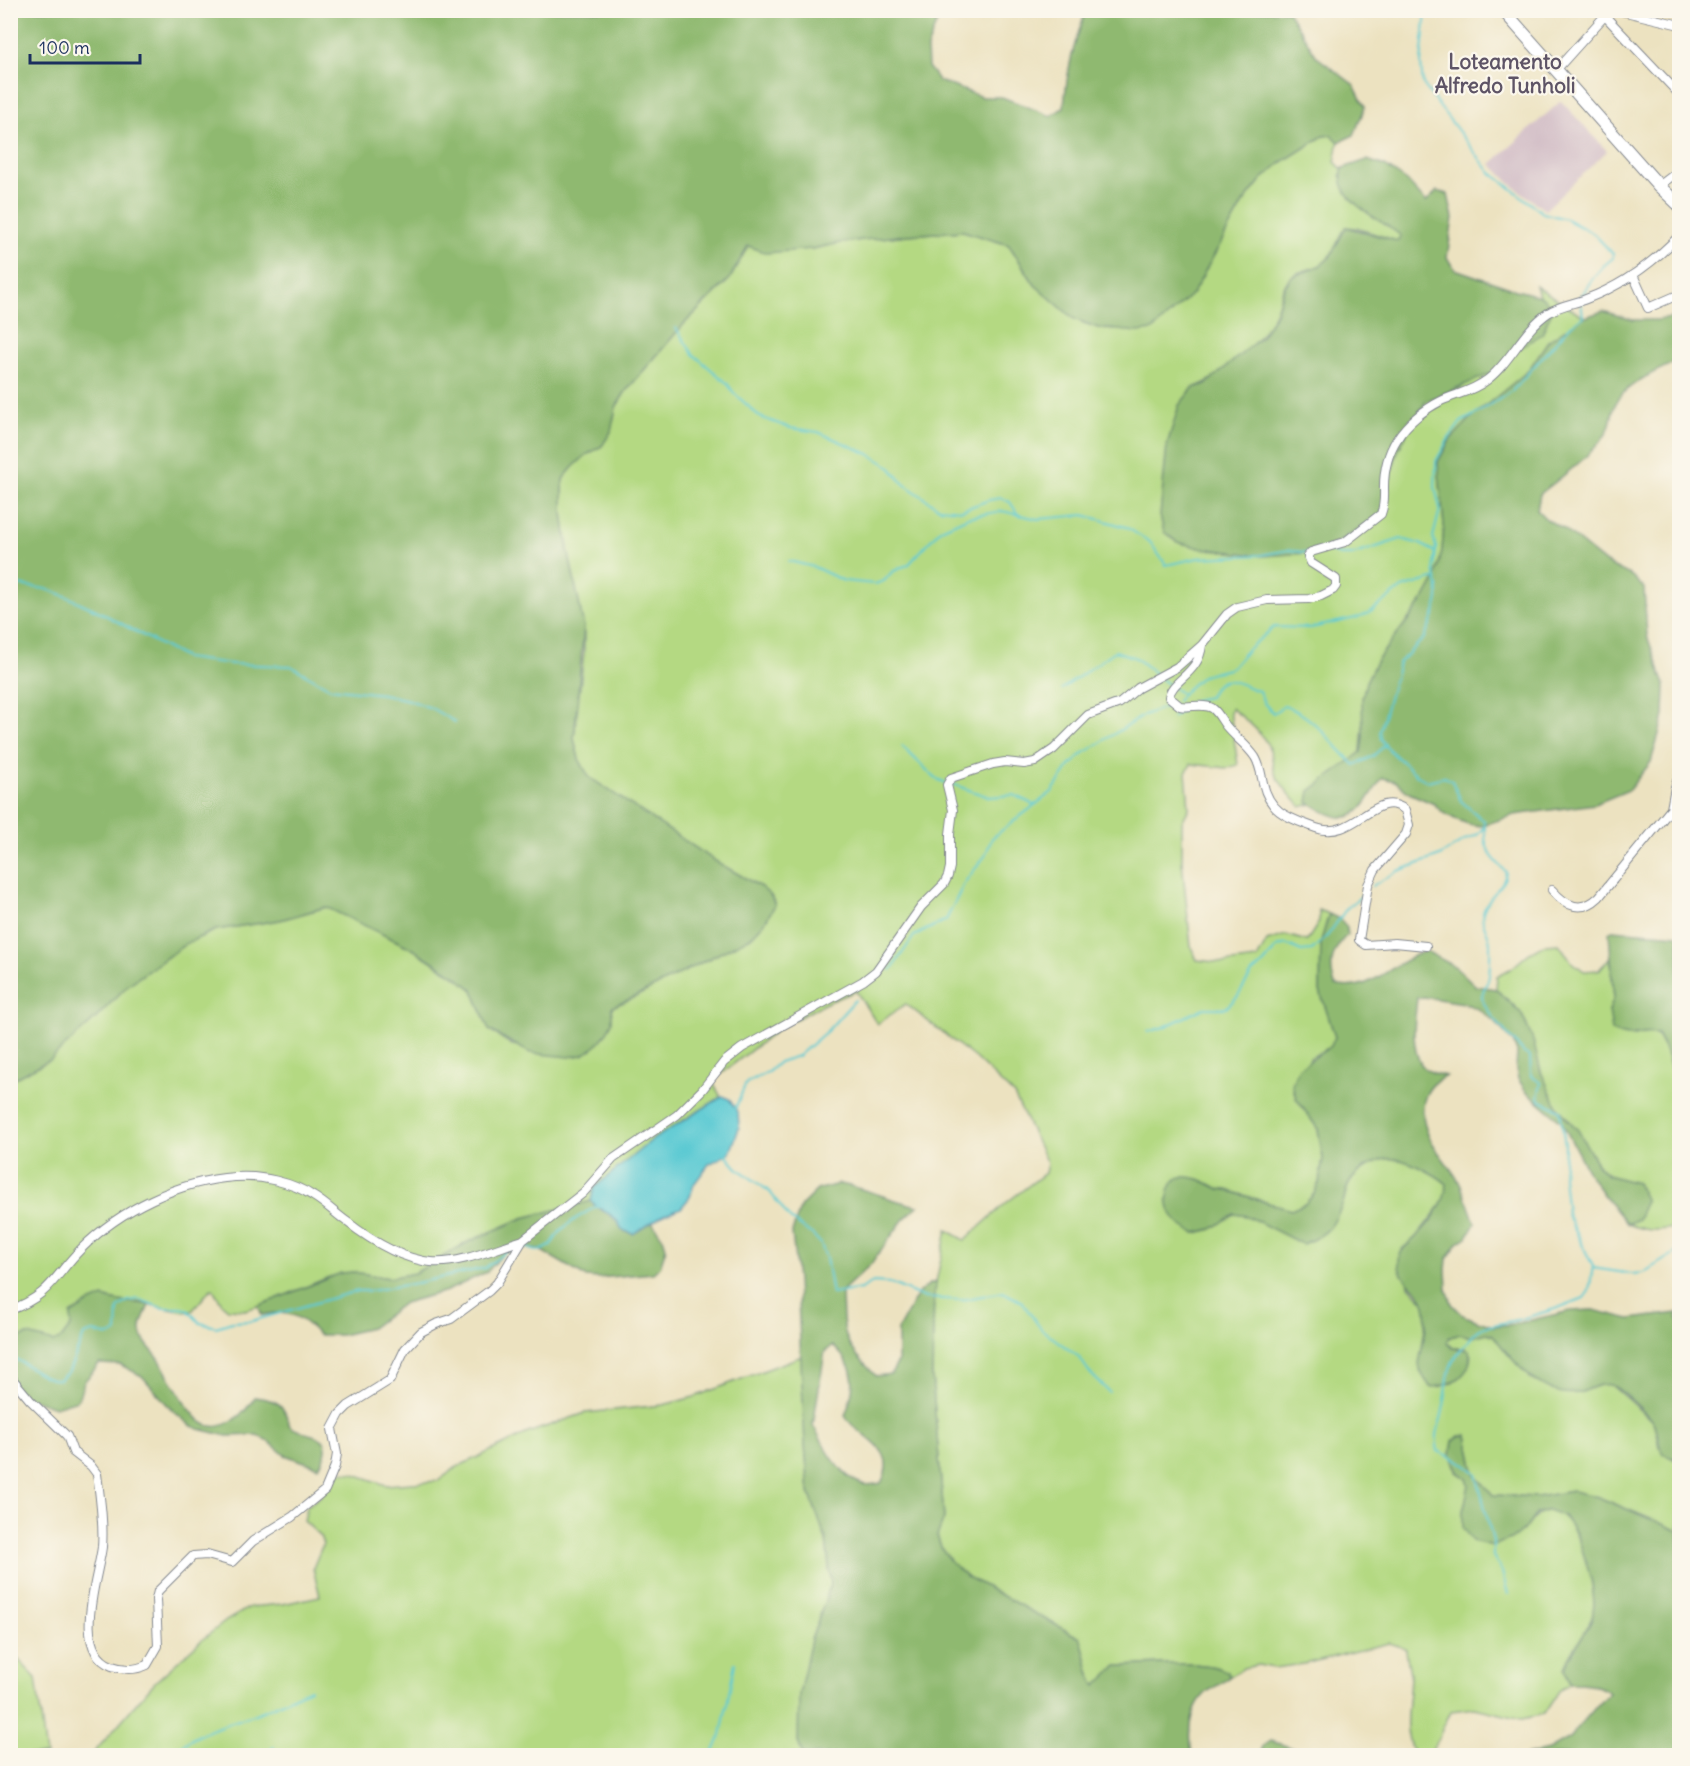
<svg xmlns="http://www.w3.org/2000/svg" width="1690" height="1766" viewBox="0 0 1690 1766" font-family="Delius,sans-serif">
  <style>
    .industrial { fill: #d2bdc6 }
    .green { fill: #b4d982; stroke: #688470; stroke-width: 1.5 }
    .forest { fill: #8fb970; stroke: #557467; stroke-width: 1.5; fill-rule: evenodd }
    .water { fill: #5dcad3; stroke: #3c7c98; stroke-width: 1.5 }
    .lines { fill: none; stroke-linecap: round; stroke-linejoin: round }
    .stream { stroke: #5dcad3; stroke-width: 2 }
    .minor-casing { stroke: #84888f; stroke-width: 10 }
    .primary-casing { stroke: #84888f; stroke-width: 14 }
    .minor { stroke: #fff; stroke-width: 8 }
    .primary { stroke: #fff; stroke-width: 12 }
    .labels { text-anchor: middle; stroke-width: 4.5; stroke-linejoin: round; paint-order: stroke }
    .district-label { font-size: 21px; font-weight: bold; fill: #5e5466; stroke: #fbf7ec }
  </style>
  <rect width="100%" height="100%" fill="#fbf7ec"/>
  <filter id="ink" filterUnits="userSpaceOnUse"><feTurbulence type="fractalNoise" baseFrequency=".0167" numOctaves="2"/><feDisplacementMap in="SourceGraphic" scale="12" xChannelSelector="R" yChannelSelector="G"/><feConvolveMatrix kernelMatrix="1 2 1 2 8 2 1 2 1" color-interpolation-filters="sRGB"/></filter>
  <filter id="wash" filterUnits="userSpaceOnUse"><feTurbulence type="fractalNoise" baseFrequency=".008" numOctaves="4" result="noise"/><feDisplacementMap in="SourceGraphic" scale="24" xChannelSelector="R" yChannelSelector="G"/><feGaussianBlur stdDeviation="1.35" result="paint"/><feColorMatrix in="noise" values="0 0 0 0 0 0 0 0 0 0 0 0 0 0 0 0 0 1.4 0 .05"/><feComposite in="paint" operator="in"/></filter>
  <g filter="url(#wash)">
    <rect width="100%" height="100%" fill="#ece2c0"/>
    <path class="industrial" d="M1561 101 1607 151 1545 210 1511 184 1491 164Z"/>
    <path class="green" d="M1332 135 1339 140 1335 162 1343 170 1340 176 1388 225 1401 235 1397 241 1357 228 1346 227C1339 238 1332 258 1321 265 1312 270 1299 270 1291 277 1280 287 1281 303 1274 315 1260 342 1222 378 1193 388L1171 538 1200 548 1263 556 1388 485 1397 453 1413 421 1426 401 1461 388 1547 302 1539 295 1536 286 1585 317 1548 341 1528 371 1472 417 1450 440 1438 462 1444 525 1442 551 1435 580 1425 598 1377 660 1366 682 1361 752 1308 802 1312 804 1301 807C1291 796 1281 786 1275 773 1272 766 1273 757 1270 750 1263 732 1245 719 1231 708L1230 712 1238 765 1227 768 1191 764 1186 773 1189 808 1182 822V862L1191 947 1197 960 1224 963 1257 959 1267 941 1286 935 1307 941 1319 922V910L1329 914 1321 941 1320 991 1335 1037 1331 1046 1310 1058 1296 1098 1318 1129 1323 1158 1319 1183 1314 1194 1305 1204 1291 1210 1224 1189 1221 1190 1198 1179 1195 1233 1212 1229 1234 1214 1247 1215 1302 1244C1329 1235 1334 1225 1344 1199 1345 1194 1347 1187 1350 1182 1357 1171 1375 1160 1388 1158 1404 1157 1436 1174 1447 1184L1445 1200 1416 1237 1402 1249 1409 1286 1425 1303 1427 1314 1421 1354 1438 1387C1457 1384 1467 1374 1471 1355L1465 1348H1452L1447 1343 1448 1338 1460 1334 1472 1337 1487 1333 1493 1335 1531 1379 1552 1390 1567 1393H1578L1603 1384 1611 1385 1651 1420 1656 1428 1660 1447 1673 1459 1679 1460V1531L1598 1497 1573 1491 1537 1497 1493 1495 1474 1473 1467 1435 1453 1441 1451 1456 1457 1472 1467 1479 1470 1485 1463 1511 1527 1527C1566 1471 1594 1574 1594 1603 1595 1634 1554 1657 1570 1683L1559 1691 1544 1714 1522 1719 1475 1708 1451 1711 1430 1755H1415C1400 1731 1410 1702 1410 1674 1409 1667 1407 1658 1406 1650L1399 1646 1389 1643 1304 1664 1274 1668 1258 1665 1244 1668 1229 1677 1228 1672C1206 1658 1145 1666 1117 1666L1096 1687C1086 1672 1087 1653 1080 1638L966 1576 950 1561 941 1547 937 1536 944 1518 932 1376 934 1292 947 1230 965 1240 1006 1203 1045 1173 1047 1163 1014 1095 975 1058 906 1004 877 1024 856 991 824 1004 781 1027 712 1081 721 1097 652 1140 594 1188 591 1201 523 1218 468 1242 415 1273 389 1278 353 1272 329 1277 265 1304 245 1310 228 1309 222 1304 213 1289 210 1290 192 1311 184 1312 137 1302 71 1326 62 1338 53 1342 28 1335 11 1340V1080L50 1060 96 1018 128 985 187 943 216 930 280 920 327 907 413 949 456 977 473 990 489 1030 512 1045 583 1055C600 1043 614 1030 612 1007L635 997 751 937 765 922 775 904 771 896 761 887 717 862 589 777 579 759 574 739 584 652V627L568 550 563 513V479L573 467 586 455 602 446 614 419 616 407 626 391 683 325 730 279 748 246 812 249 845 242 907 235 963 231 1009 245 1035 285 1081 322 1098 328 1113 330 1193 293 1243 203 1261 180 1282 162 1323 136Z
      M1559 944 1571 961 1584 971 1599 970 1610 957 1614 998 1609 1011 1632 1037 1647 1033 1656 1034 1664 1047 1679 1091V1227C1658 1231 1648 1232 1628 1224L1638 1219 1629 1181C1599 1178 1593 1156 1579 1133 1570 1119 1558 1110 1549 1093 1537 1068 1536 1040 1522 1015 1517 1006 1504 997 1496 990L1497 976 1512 968 1528 954 1544 945Z
      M802 1356 805 1445 809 1492 826 1539 831 1585 811 1640 798 1742 803 1755 91 1756 154 1683 204 1638 226 1621 250 1607 283 1604 320 1596 313 1568 323 1544 320 1536 304 1521 307 1506 321 1496 340 1472 352 1473 386 1485 438 1481 457 1467 528 1433 585 1413 663 1405 694 1397Z
      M10 1651 36 1678 46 1755H11Z"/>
    <path class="forest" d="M11 10 946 11 938 19 927 48 928 67 939 81 982 97H1002L1051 116 1064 107C1067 70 1073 46 1086 11H1288L1317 57 1354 85 1365 107 1354 135 1339 142 1332 135 1323 136 1282 162 1261 180 1243 203 1193 293 1153 330 1138 332 1098 328 1074 319 1035 285 1009 245 963 231 907 235 845 242 812 249 767 253 748 246 730 278 683 325 626 391 616 407 611 432 602 446 586 455 573 467 563 479V513L568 550 584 627 574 739 579 759 589 777 717 862 761 887 771 896 775 905 765 922 751 937 635 997 612 1007V1022L606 1034 596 1046 583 1055 569 1057 530 1053 489 1030 473 990 456 976 413 949 326 907 280 920 216 930 187 943 128 985 96 1018 50 1060 11 1080Z
      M1367 160 1385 166 1407 181 1426 202 1437 191 1448 194 1453 218 1447 258 1455 269 1516 290 1540 296 1547 302 1551 313 1542 334 1514 351 1497 371 1426 401 1413 421 1397 453 1388 485 1385 513 1322 552 1263 556 1200 548 1177 542 1164 532 1160 516 1167 445 1179 405 1193 388 1206 384 1261 337 1276 313 1284 288 1291 277 1321 265 1330 257 1346 227 1397 241 1401 236C1382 219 1332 201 1343 168Z
      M1603 311 1633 320H1657L1679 317V360C1660 370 1636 379 1620 396 1611 406 1613 423 1606 434 1589 458 1562 476 1540 494L1537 510 1546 519 1564 529 1606 563 1632 576 1644 588 1647 636 1665 685 1664 716 1651 762 1629 790 1595 804 1514 815 1481 826 1468 824 1455 819 1442 812 1434 804 1409 793 1395 781 1383 778C1377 784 1374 791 1369 798 1351 828 1332 818 1308 802L1310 791 1361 752 1363 737 1362 698 1366 682 1377 660 1425 598 1435 580 1442 551 1444 525 1438 462 1450 440 1472 417 1528 371 1548 341 1582 318Z
      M1329 914 1340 919 1347 927V935C1332 950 1328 965 1335 985 1370 995 1395 960 1426 951L1456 967 1476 986 1496 989 1521 1013 1533 1040 1541 1072 1559 1110 1578 1130 1597 1164 1607 1175 1637 1183 1646 1201 1638 1219 1628 1224 1604 1196 1589 1174 1561 1121 1526 1091 1518 1079 1516 1069 1517 1052 1513 1042 1494 1021 1478 1009 1464 1003 1424 997 1417 998C1415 1019 1410 1045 1421 1064 1426 1072 1437 1074 1446 1076 1417 1089 1419 1118 1432 1143 1441 1158 1454 1170 1461 1186 1466 1199 1471 1209 1475 1224L1467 1237 1458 1243 1447 1259 1446 1270 1447 1289 1452 1304 1463 1315 1478 1321 1493 1326 1515 1324 1570 1311 1593 1310 1630 1319 1679 1313 1677 1318 1680 1320 1679 1460 1664 1455C1659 1446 1660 1437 1656 1428 1652 1417 1623 1392 1613 1386 1603 1381 1591 1389 1582 1392 1545 1402 1512 1361 1493 1335L1487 1333 1472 1337 1460 1334 1448 1338 1447 1343 1452 1348 1469 1350C1475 1375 1450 1387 1430 1387L1421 1373 1419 1365C1421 1346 1430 1324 1425 1305 1420 1286 1396 1282 1399 1259 1400 1249 1408 1245 1415 1238 1430 1223 1445 1205 1447 1184 1436 1174 1403 1157 1388 1159 1375 1160 1357 1171 1350 1182 1347 1187 1345 1194 1344 1200 1334 1225 1329 1235 1302 1244L1247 1216 1234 1214 1212 1229 1195 1233C1175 1226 1161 1207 1171 1186 1173 1181 1176 1178 1181 1177 1195 1175 1209 1184 1221 1190L1223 1189 1291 1210 1305 1204 1314 1194 1319 1183 1323 1158 1318 1129 1296 1098 1292 1084 1299 1068 1331 1046 1335 1037 1320 991 1321 941Z
      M1612 930 1679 935V1091L1664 1047 1657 1034C1637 1031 1634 1042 1612 1031L1609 1011 1614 998 1609 933Z
      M838 1184C865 1187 890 1201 918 1206L903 1220 871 1264 842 1291C843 1338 843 1342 876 1376L891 1374 898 1362V1330L919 1292 930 1284 936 1282 934 1292 932 1376 944 1518 937 1536 941 1547 950 1561 966 1576 1080 1638C1087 1653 1086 1673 1096 1686L1117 1666C1144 1666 1206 1658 1228 1672L1229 1677C1222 1684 1213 1687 1206 1693 1189 1709 1189 1735 1192 1755H803L798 1742 799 1694 811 1640 831 1584 826 1539 809 1492 805 1445 797 1280 792 1232 801 1206 817 1190ZM833 1346C858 1369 856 1386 845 1416 858 1439 901 1446 881 1483 875 1484 867 1486 862 1484 839 1477 824 1445 813 1425L825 1351Z
      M591 1201C602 1215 613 1209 623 1231L633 1234 652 1222 663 1238 666 1248 660 1267 653 1273 598 1278 586 1277 540 1250 528 1248 504 1253 487 1272 447 1291 404 1303 371 1328 341 1335H319C301 1316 289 1309 262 1315L258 1306 341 1273 353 1272 389 1278 415 1273 468 1242 523 1218Z
      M103 1297C119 1303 132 1301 149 1305 146 1314 140 1321 141 1331 142 1343 155 1352 161 1362 167 1375 175 1386 182 1398 195 1418 208 1437 233 1420 243 1414 249 1407 255 1397 281 1401 282 1403 290 1426 307 1439 341 1430 319 1467L285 1455 268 1441 257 1435 227 1436 199 1429 190 1425 171 1409 142 1376 121 1365 99 1364 84 1382 78 1400 55 1407 23 1396 11 1383 10 1340 28 1335 54 1342 62 1338 71 1326V1314L87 1304Z
      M1467 1435 1474 1473 1493 1495 1537 1497 1573 1491 1598 1497 1679 1531V1755H1526L1548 1750 1569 1738 1608 1693C1598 1683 1584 1683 1570 1683L1565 1669 1568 1660 1592 1620 1594 1603 1592 1583 1582 1549 1576 1533 1564 1516 1548 1510 1536 1514 1527 1527 1515 1537 1493 1546 1472 1541 1463 1528V1511L1469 1485 1467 1479 1458 1472 1451 1455 1453 1441 1459 1436Z
      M1270 1741 1300 1750 1311 1755H1260L1263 1746Z"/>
    <path class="water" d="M723 1096 729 1099 738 1112 739 1128 730 1153 709 1164 694 1184 690 1197 681 1208 665 1214 633 1234 622 1230C613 1209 602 1215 591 1201L594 1188 652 1140Z"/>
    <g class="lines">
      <path class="stream" d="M1426 10 1421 63 1422 76 1423 84 1439 106 1490 172 1543 213 1566 219 1594 234 1613 254V258C1599 268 1589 282 1581 297
        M676 328 693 354 727 383 734 393 760 417 790 428 818 432 869 454 889 466 904 484 939 508 962 510 989 500 1001 498 1010 502 1019 516
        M1328 551 1341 555H1352L1401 539 1420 544 1436 552
        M789 561 814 567 844 581 875 584 884 581 892 572 909 564 941 529 968 517 1002 511 1038 519 1084 515 1126 527 1150 542 1166 565 1198 558 1261 555 1289 550 1307 553
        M10 584 46 589 63 595 96 610 185 658 232 664 291 666 330 688 383 694 409 700 431 708 455 722
        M1160 678 1182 694
        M1062 689 1115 651 1136 658 1156 674
        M1177 701 1183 693 1202 676 1232 668 1247 650 1274 627 1311 628 1360 617 1369 613 1402 588 1436 578
        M1189 703 1194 700 1209 697C1221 668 1238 685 1259 691L1264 703 1273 713 1284 706C1315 715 1332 745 1355 765L1373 756 1385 745
        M1173 717 1183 709
        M902 746 935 778 946 783
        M952 784 989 797 1014 795 1034 805
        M1372 886 1398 871 1440 856 1465 840 1477 835 1485 826
        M891 970 914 936 946 920 965 882 985 856 992 838 1052 792 1069 767 1084 753 1144 715 1173 704
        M1148 1032 1164 1027 1204 1008H1226L1238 996 1252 973 1264 963 1277 947 1286 944 1301 951 1312 950 1328 935 1347 908 1364 894
        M735 1109 746 1083 768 1072 779 1062 798 1056 828 1030 855 1000
        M724 1153 737 1168 770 1192 790 1219 813 1235 821 1244 826 1258 832 1294 861 1289 873 1282 890 1283 925 1298 961 1300 1003 1292 1022 1302 1041 1329 1079 1357 1090 1373 1109 1392
        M523 1246C530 1249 535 1252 542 1250 551 1248 554 1240 559 1233 568 1222 582 1215 595 1207H599
        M1593 1268 1632 1274 1643 1273 1680 1250
        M10 1357C27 1362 44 1382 60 1379L69 1371 84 1335 93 1332 110 1336 117 1332 118 1308 128 1301 138 1299 162 1308H180L187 1309 200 1323 216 1327 232 1322 252 1321 357 1291H370L417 1283 485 1268 511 1248
        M1508 1594 1502 1572 1493 1556V1541L1476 1473 1460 1461 1438 1451C1434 1434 1440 1426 1443 1410 1451 1375 1442 1368 1470 1339 1475 1333 1477 1330 1484 1327L1521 1319 1558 1308 1584 1298 1589 1291 1593 1266 1567 1214 1563 1177 1565 1146 1560 1110 1539 1100 1538 1097 1541 1083 1531 1076 1530 1057 1524 1053C1515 1042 1483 1010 1482 997 1482 991 1486 986 1488 980 1491 969 1490 954 1490 943 1489 931 1480 924 1483 912 1487 896 1505 887 1506 872 1496 861 1486 853 1485 837 1485 831 1485 827 1484 821L1461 801 1452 781 1444 777 1427 781 1418 776 1387 748 1381 739 1380 731 1399 663 1424 638 1435 613 1438 598V586L1434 571 1436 547 1433 537 1440 509 1435 487 1436 461 1449 438 1461 422 1476 414 1512 391 1571 325 1583 317 1581 302
        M170 1756C195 1730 231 1724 263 1711 279 1704 294 1696 310 1689
        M261 1756 274 1747
        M712 1756 721 1735 735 1663"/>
    </g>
  </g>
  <g filter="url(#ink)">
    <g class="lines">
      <g class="minor-casing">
        <path id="minor" d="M1617 10 1680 25
          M1604 15 1680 95
          M1557 69 1610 10
          M1659 186 1680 170
          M1633 275 1648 308 1680 294
          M1202 645C1199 674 1171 680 1169 697L1180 706C1190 708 1203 703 1212 708 1218 712 1222 721 1226 726 1235 737 1247 745 1255 757 1260 765 1261 774 1263 783 1270 814 1290 818 1316 828 1354 842 1376 787 1405 810L1409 825 1406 834 1375 870 1368 885 1359 940 1366 945 1395 943 1426 946
          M1552 890C1566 906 1581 914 1599 897L1671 809 1675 787 1680 773
          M10 1310C51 1295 54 1276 81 1249 121 1209 179 1181 235 1177 260 1175 292 1182 313 1196 325 1203 335 1213 346 1221 369 1239 401 1259 431 1262 459 1265 496 1248 523 1240
          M10 1376 30 1400 67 1436 73 1452 91 1466 97 1474C100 1497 104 1524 102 1547 98 1579 71 1650 112 1666 123 1670 136 1670 147 1665L158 1646 156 1599 158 1591 193 1556 207 1555 232 1562 253 1541 292 1517 325 1490 335 1466 337 1454 332 1429 340 1414 348 1406 390 1380 405 1349 421 1332 436 1324 451 1319 489 1291 497 1283 523 1240 583 1193 613 1159 677 1115 702 1090 724 1062 742 1048 863 981 876 971 921 907 944 884 948 876 950 867V834L953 810 947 785 951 778 993 764 1005 762 1024 764 1035 762 1054 749 1088 715 1120 703 1138 688 1177 667 1202 645 1227 614 1237 607 1267 600 1309 599 1321 596 1333 590 1336 586V579L1311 563 1308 556 1311 552 1345 542 1381 514C1385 504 1384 497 1384 487 1384 471 1388 453 1397 439 1407 423 1425 409 1441 401 1456 394 1473 391 1487 380 1510 363 1523 330 1548 313 1560 305 1573 304 1586 299 1621 286 1654 262 1680 235"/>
      </g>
      <g class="primary-casing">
        <path id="primary" d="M1503 10 1659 186 1680 206"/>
      </g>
      <use href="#minor" class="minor"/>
      <use href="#primary" class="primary"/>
    </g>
  </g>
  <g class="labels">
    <g class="district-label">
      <text x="1505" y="69">Loteamento<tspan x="1505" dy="24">Alfredo Tunholi</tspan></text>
    </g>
  </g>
  <rect width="1690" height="1766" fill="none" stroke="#fbf7ec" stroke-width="36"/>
  <path d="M30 54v9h110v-9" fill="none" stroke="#1b2f5e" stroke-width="3"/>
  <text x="39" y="54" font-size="18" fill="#1b2f5e" stroke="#fbf7ec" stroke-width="4.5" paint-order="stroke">100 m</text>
</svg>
